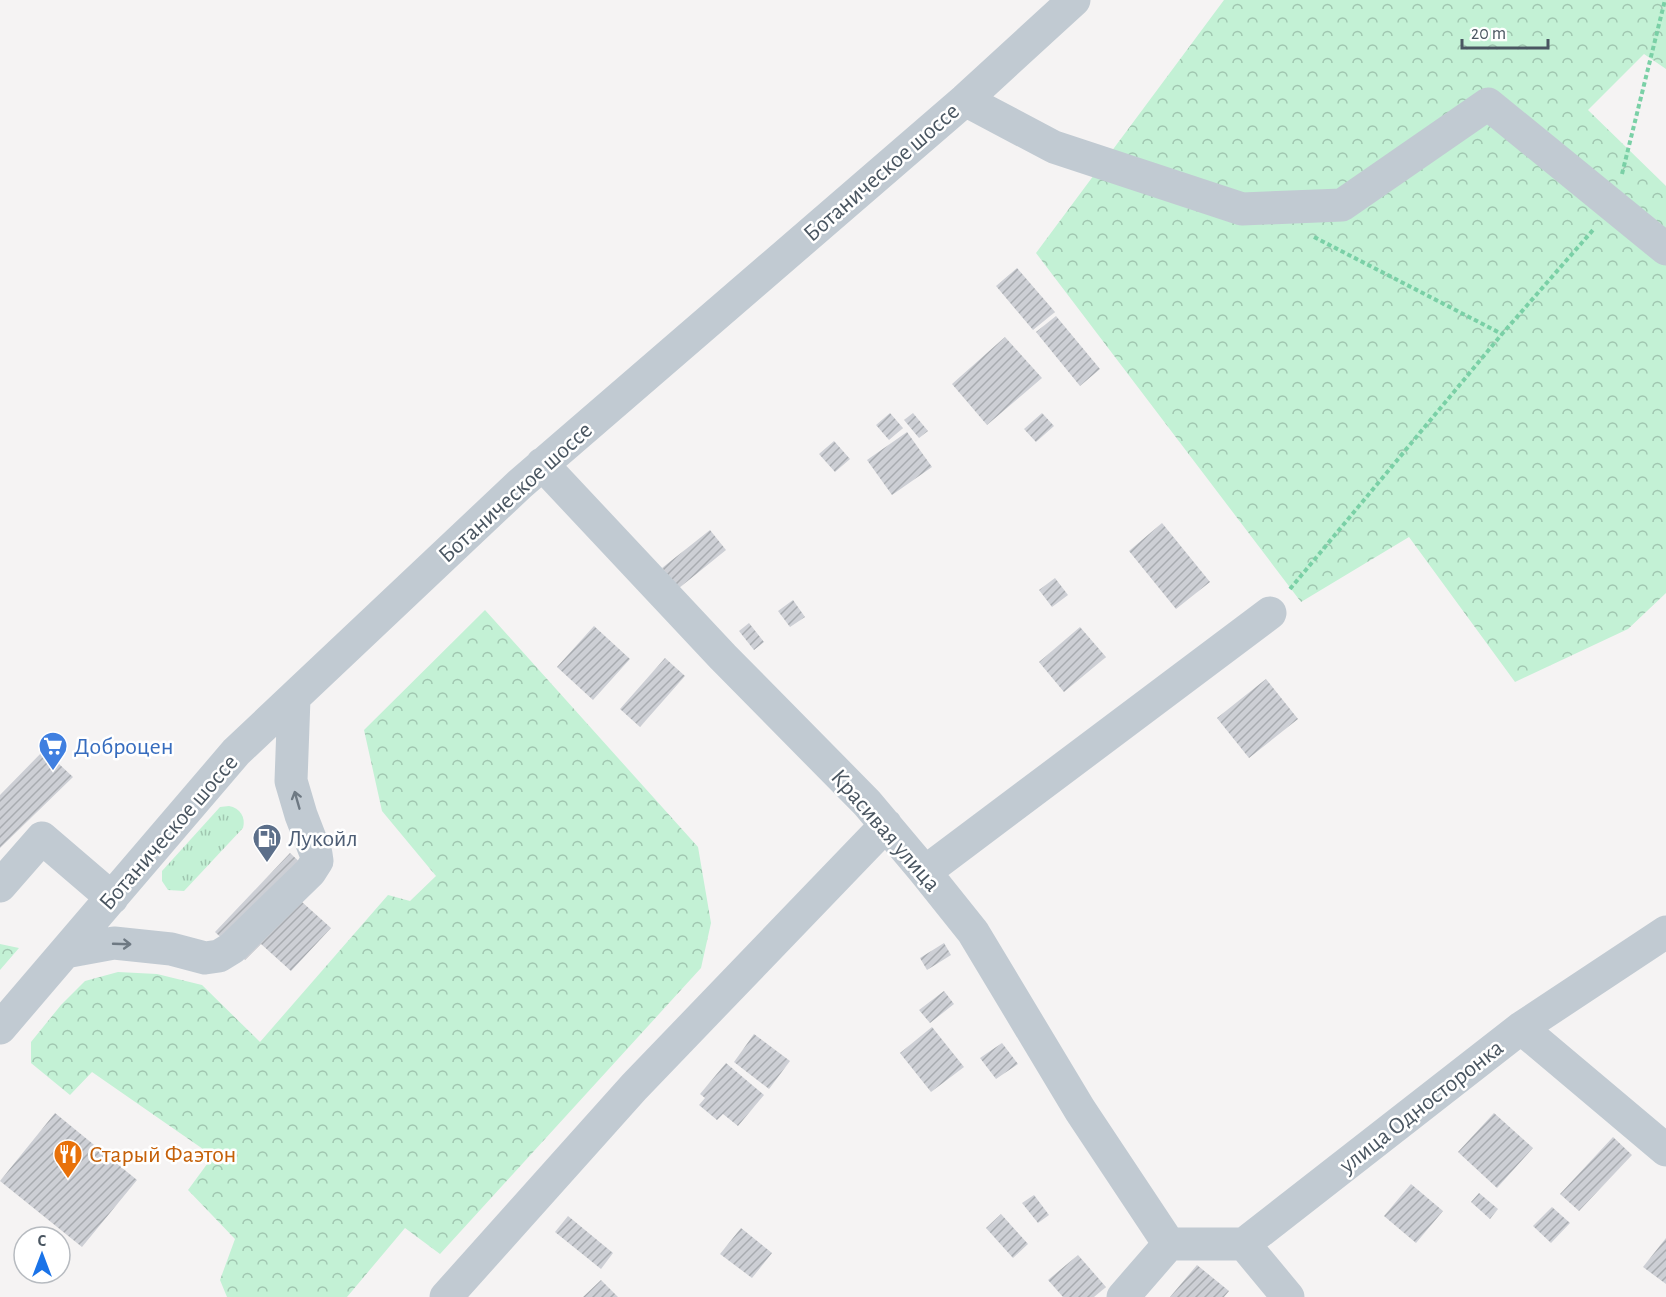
<svg xmlns="http://www.w3.org/2000/svg" width="1666" height="1297" viewBox="0 0 1666 1297" font-family="'Alegreya Sans',sans-serif">
  <style>
    .grass { fill: url(#grass-tufts) }
    .forest { fill: url(#forest-crowns) }
    .building { fill: url(#building-hatch) }
    .lines { fill: none; stroke-linecap: round; stroke-linejoin: round }
    .path { stroke: #7ad0a6; stroke-width: 4; stroke-dasharray: 4.5 3; stroke-linecap: butt }
    .minor { stroke: #c1cad2; stroke-width: 33 }
    .oneway { stroke: #6e7983 }
    .labels { text-anchor: middle; stroke-width: 5; stroke-linejoin: round; paint-order: stroke }
    .street-label { font-size: 24px; fill: #4a5661; stroke: #fff }
    .shop-label { font-size: 24px; fill: #366cbe; stroke: #fff; text-anchor: start }
    .service-label { font-size: 24px; fill: #4e5e75; stroke: #fff; text-anchor: start }
    .food-label { font-size: 24px; fill: #c56008; stroke: #fff; text-anchor: start }
  </style>
  <defs>
    <pattern id="grass-tufts" width="24" height="20" patternUnits="userSpaceOnUse" patternTransform="scale(1.5)"><rect width="24" height="20" fill="#c3f1d5"/><path d="M3 7l-1-3M5 7V3M7 7l1-3M15 17l-1-3M17 17v-4M19 17l1-3" fill="none" stroke="#a0c6b0"/></pattern>
    <pattern id="forest-crowns" width="20" height="18" patternUnits="userSpaceOnUse" patternTransform="scale(1.5)"><rect width="20" height="18" fill="#c3f1d5"/><path d="M2 6a3 3 0 1 1 6 0M12 15a3 3 0 1 1 6 0" fill="none" stroke="#a0c6b0"/></pattern>
    <pattern id="building-hatch" width="6" height="6" patternUnits="userSpaceOnUse" patternTransform="scale(1.5)"><rect width="6" height="6" fill="#cdcfd5"/><path d="M-1 1l2-2M0 6l6-6M5 7l2-2" fill="none" stroke="#a8abb0"/></pattern>
  </defs>
  <rect width="100%" height="100%" fill="#f5f3f3"/>
  <path class="grass" d="M229 806C240 808 246 817 243 828L184 891 168 890 162 881V871L220 807Z"/>
  <path class="forest" d="M1224 0H1666V69L1644 54 1588 110 1666 186V593L1628 629 1515 682 1409 537 1301 602 1036 253Z
    M485 610 698 847 711 923 701 968 440 1254 405 1228 347 1297H227L220 1280 235 1239 188 1190 213 1156 92 1072 70 1095 31 1063V1042L61 1005 85 981 118 972 157 974 202 985 260 1042 388 895 410 901 436 876 382 811 364 730Z
    M0 944 19 948 0 970Z"/>
  <path class="building" d="M1017 268 1055 312 1033 330 996 286Z
    M1056 316 1100 369 1080 386 1036 332Z
    M1005 337 1042 378 987 425 952 384Z
    M890 413 903 428 889 440 876 425Z
    M913 413 928 431 919 438 904 420Z
    M1042 413 1054 426 1036 442 1024 429Z
    M907 432 932 467 892 495 867 460Z
    M834 441 850 459 835 472 819 454Z
    M1162 523 1210 582 1176 609 1129 551Z
    M710 530 726 550 679 588 662 568Z
    M1055 578 1068 595 1052 607 1039 590Z
    M793 600 805 617 790 627 778 611Z
    M749 623 764 642 754 650 739 631Z
    M594 626 630 659 593 700 557 667Z
    M1080 627 1106 657 1064 692 1039 662Z
    M665 658 685 676 640 727 620 709Z
    M1266 679 1298 719 1249 758 1217 718Z
    M44 750 73 777 0 848V795Z
    M290 853 321 882 302 902 331 928 291 971 261 944 245 960 215 932Z
    M944 943 951 955 927 970 920 958Z
    M944 991 954 1004 930 1023 919 1010Z
    M932 1027 964 1067 931 1092 900 1053Z
    M754 1034 790 1061 769 1089 734 1062Z
    M1002 1043 1018 1064 996 1079 980 1058Z
    M726 1063 764 1095 738 1126 723 1114 717 1120 699 1105 705 1098 700 1094Z
    M55 1113 137 1180 82 1247 0 1181Z
    M1494 1113 1533 1148 1497 1188 1458 1152Z
    M1613 1137 1632 1155 1579 1211 1560 1194Z
    M1411 1184 1443 1211 1416 1243 1384 1216Z
    M1479 1193 1498 1209 1490 1219 1471 1202Z
    M1034 1195 1049 1215 1038 1223 1022 1203Z
    M1552 1207 1570 1223 1551 1243 1533 1226Z
    M1001 1214 1028 1244 1013 1258 986 1228Z
    M568 1216 613 1253 601 1269 555 1232Z
    M741 1228 772 1253 752 1278 720 1254Z
    M1666 1238V1284L1643 1267Z
    M1078 1255 1106 1287 1094 1297H1063L1048 1280Z
    M1197 1265 1229 1291 1224 1297H1170Z
    M601 1280 618 1297H583Z"/>
  <g class="lines">
    <path class="path" d="M1622 174 1665 0
      M1314 237 1502 334 1593 230
      M1290 589 1502 334"/>
    <path class="minor" d="M965 100 1054 147 1242 209 1342 205 1488 104 1666 249
      M542 464 723 657 867 803 925 872 973 932 1080 1110 1169 1244
      M925 872 1270 613
      M0 886 42 838 112 898
      M65 952 114 943 171 949 205 958 219 956 232 948 310 872 317 861 316 854 301 815 291 781 294 698
      M0 1028 236 752 520 484 965 100 1074 0
      M1521 1028 1666 1150
      M1169 1244H1244L1521 1028 1666 932
      M1244 1244 1288 1297
      M446 1297 634 1087 886 825
      M1123 1297 1169 1244"/>
  </g>
  <defs><path id="oneway-shaft" d="M-6 0H5M1.5-3L5.5 0L1.5 3" fill="none" stroke-width="1.6" stroke-linecap="round" stroke-linejoin="round" transform="scale(1.5)"/></defs>
  <g class="oneway">
    <use href="#oneway-shaft" transform="translate(297 800) rotate(-106)"/>
    <use href="#oneway-shaft" transform="translate(122 944) rotate(2)"/>
  </g>
  <defs>
    <g id="supermarket-pin" transform="scale(1.5)"><path d="M0 17L-7.5 6A9.5 9.5 0 1 1 7.5 6Z" fill="#3f7fe0" stroke="#fff"/><path d="M-6-5.5h2.5l.6 2H6L4.5 2H-2.5L-4.4-4H-6ZM-1.5 3.2a1.3 1.3 0 1 0 .1 0ZM3 3.2a1.3 1.3 0 1 0 .1 0Z" fill="#fff"/></g>
    <g id="fuel-pin" transform="scale(1.5)"><path d="M0 17L-7.5 6A9.5 9.5 0 1 1 7.5 6Z" fill="#5c6f8a" stroke="#fff"/><path d="M-5.5-6h7V0h2V4h1.3V-2.5L3-4.5l.8-.8L6-3V5H2.5V1h-1V6h-7ZM-4.2-4.7v3.2H.2V-4.7Z" fill="#fff"/></g>
    <g id="restaurant-pin" transform="scale(1.5)"><path d="M0 17L-7.5 6A9.5 9.5 0 1 1 7.5 6Z" fill="#e8710a" stroke="#fff"/><path d="M-5-6h1v4h1v-4h1v4h1v-4h1v5L-1.5 .5V6h-2V.5L-5-1ZM5-6V6H3V1.5H1.5Q1.5-4 5-6Z" fill="#fff"/></g>
  </defs>
  <g fill-rule="evenodd">
    <use href="#supermarket-pin" x="53" y="746"/>
    <use href="#fuel-pin" x="267" y="838"/>
    <use href="#restaurant-pin" x="68" y="1154"/>
  </g>
  <g class="labels">
    <g class="street-label">
      <text transform="translate(881 172) rotate(-41)" y="8">Ботаническое шоссе</text>
      <text transform="translate(515 492) rotate(-42)" y="8">Ботаническое шоссе</text>
      <text transform="translate(886 830) rotate(49)" y="8">Красивая улица</text>
      <text transform="translate(168 832) rotate(-49)" y="8">Ботаническое шоссе</text>
      <text transform="translate(1421 1106) rotate(-38)" y="8">улица Односторонка</text>
    </g>
    <g class="shop-label">
      <text x="74" y="754">Доброцен</text>
    </g>
    <g class="service-label">
      <text x="288" y="846">Лукойл</text>
    </g>
    <g class="food-label">
      <text x="89" y="1162">Старый Фаэтон</text>
    </g>
  </g>
  <g transform="translate(42 1255)"><circle r="28" fill="#ffffff" stroke="#b7bbc0" stroke-width="1.5"/>
  <path d="M0-4.5L10 22L0 15L-10 22Z" fill="#1a73e8"/>
  <text y="-9" font-size="16" font-weight="bold" text-anchor="middle" fill="#4a5661">С</text>
  </g>
  <path d="M1462 39v9h86v-9" fill="none" stroke="#4a5661" stroke-width="3"/>
  <text x="1471" y="39" font-size="18" fill="#4a5661" stroke="#ffffff" stroke-width="4.5" paint-order="stroke">20 m</text>
</svg>
